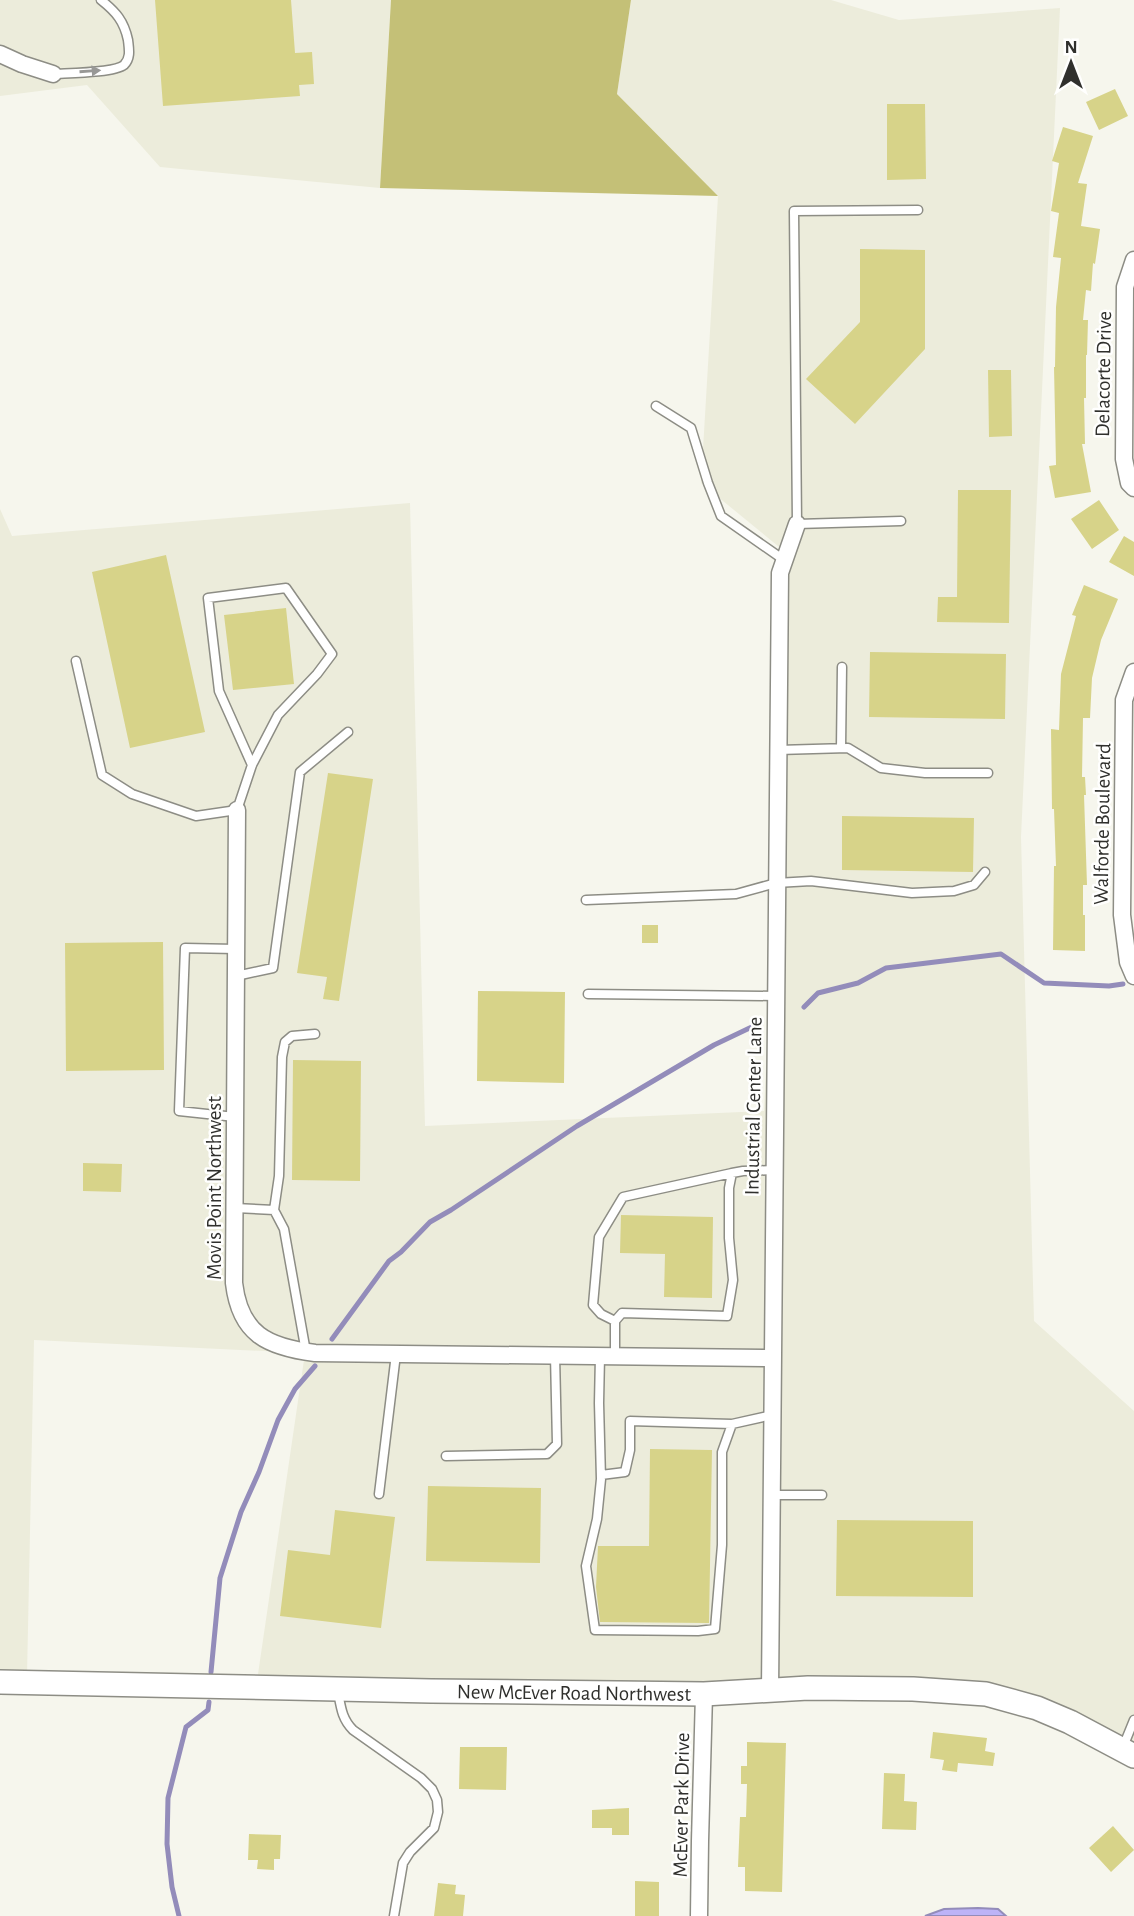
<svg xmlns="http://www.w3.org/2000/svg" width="1134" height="1916" viewBox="0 0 1134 1916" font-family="'Alegreya Sans',sans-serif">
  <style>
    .built { fill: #ececdb }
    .forest { fill: #c4c077 }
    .water { fill: #bdb3f7; stroke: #938cba; stroke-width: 2 }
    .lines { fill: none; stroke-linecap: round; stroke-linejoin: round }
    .stream { stroke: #938cba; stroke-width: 5 }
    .building { fill: #d7d389 }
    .lane-casing { stroke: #8d8d85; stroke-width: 11 }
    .street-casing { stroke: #8d8d85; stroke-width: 19 }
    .secondary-casing { stroke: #8d8d85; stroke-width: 26 }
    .lane { stroke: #fff; stroke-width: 8 }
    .street { stroke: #fff; stroke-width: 16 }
    .secondary { stroke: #fff; stroke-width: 23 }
    .oneway { fill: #989896 }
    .labels { text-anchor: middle; stroke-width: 5; stroke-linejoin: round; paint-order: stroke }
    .street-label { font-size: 21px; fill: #30302d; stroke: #fffffe }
  </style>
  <rect width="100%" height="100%" fill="#f6f6ed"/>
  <path class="built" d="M0 0H391L380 188 160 167 87 85 0 96Z
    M631 0H831L899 20 1060 8 1021 837 1034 1321 1134 1411V1752L939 1688 257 1681 305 1353 34 1340 27 1676 0 1675V509L12 536 410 503 425 1126 764 1111 789 555 701 483 718 196 617 94Z"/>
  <path class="forest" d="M391 0H631L617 94 718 196 380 188Z"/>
  <path class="water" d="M978 1908 998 1909 1006 1916H925L944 1909Z"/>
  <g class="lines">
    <path class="stream" d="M804 1007 818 993 858 983 886 968 1001 954 1044 983 1109 986 1123 984
      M332 1339 389 1261 401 1252 430 1222 451 1210 577 1126 714 1045 758 1024
      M211 1672 220 1578 241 1512 259 1472 278 1420 295 1389 315 1366
      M179 1916 172 1887 167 1844 168 1798 186 1727 208 1710 209 1702"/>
  </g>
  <path class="building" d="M155 0H291L295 53 312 52 314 84 299 85 300 96 163 106Z
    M1115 89 1128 116 1099 130 1086 102Z
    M887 104H925L926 179 887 180Z
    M1063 127 1093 136 1078 183 1087 184 1081 226 1100 229 1095 264 1093 263 1091 291 1086 290 1083 320H1088L1087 355H1086V398H1084L1085 444H1082L1091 492 1055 498 1049 466 1056 465 1054 367H1055L1056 307 1061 258 1053 257 1059 213 1051 211 1059 163 1052 161Z
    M860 249 925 250V349L855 424 806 379 860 322Z
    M988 370H1011L1012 436 989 437Z
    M958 490H1011L1009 623 937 622 938 597H957Z
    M1099 500 1119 530 1092 549 1071 519Z
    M1124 536 1134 542V576L1109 562Z
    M166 555 205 732 130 748 92 572Z
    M1084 585 1118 599 1101 640 1092 678 1090 718H1083L1082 777H1085L1086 795H1084L1087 885H1083V915H1085V951L1053 950 1054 866H1056L1054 809H1052L1051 729 1059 730 1061 674 1076 616 1072 615Z
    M286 608 294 684 233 690 224 615Z
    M870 652 1006 654 1005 719 869 717Z
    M328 773 373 779 339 1001 323 999 327 977 297 973Z
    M842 816 974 818 973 872 842 870Z
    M642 925H658V943H642Z
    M163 942 164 1070 66 1071 65 943Z
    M478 991 565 992 564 1083 477 1081Z
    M293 1060 361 1061 360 1181 292 1180Z
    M83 1163 122 1164 121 1192 83 1191Z
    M621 1215 713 1217 712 1298 664 1297 665 1254 620 1253Z
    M650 1449 712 1450 709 1623 600 1622 596 1587 598 1546H649Z
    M428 1486 541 1488 540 1563 426 1561Z
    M335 1510 395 1517 381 1628 280 1616 288 1550 330 1555Z
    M837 1520 973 1521V1597L836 1596Z
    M933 1732 987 1738 985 1751 995 1753 993 1766 958 1763 957 1772 942 1770 944 1760 930 1758Z
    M747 1742 786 1743 782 1892 745 1891V1867H738L740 1817H746L747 1784H741V1766H747Z
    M460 1747H507L506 1790 459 1789Z
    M884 1773 905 1774 904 1801 917 1802 916 1830 882 1829Z
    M629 1808V1835H612V1828H592V1810Z
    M1113 1826 1134 1850 1111 1872 1089 1848Z
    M249 1834 281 1835 280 1859H274V1870L257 1869 258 1860H248Z
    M635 1881 659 1882V1916H635Z
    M438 1883 456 1885 455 1894 465 1895 463 1916H434Z"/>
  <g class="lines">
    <g class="lane-casing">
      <path id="lane" d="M53 74C68 73 114 73 124 65 131 58 129 49 128 40 124 21 116 12 101 0
        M656 406 691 428 708 483 721 516 784 560
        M901 521 797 524 794 211 918 210
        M76 661 102 775 132 794 196 816 237 810 252 765 278 715 317 674 332 654 286 588 208 598 219 691 252 765
        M841 748 842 667
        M778 750 848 748 881 768 925 773H988
        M586 900 736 894 776 883 811 881 912 893 954 891 974 885 985 872
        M236 976 273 968 300 772 348 732
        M588 994 775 996
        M235 1117 179 1111 185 948 236 949
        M235 1208 274 1210 284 1229 306 1352
        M274 1210 279 1176 282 1057 285 1042 292 1036 315 1034
        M615 1321 601 1314 593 1305 599 1237 623 1197 732 1173
        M600 1356 599 1403 601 1479 597 1519 586 1566 595 1630 698 1631 715 1629 722 1545V1452L732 1424 772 1415
        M615 1356V1321L622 1313 727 1316 733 1280 729 1238V1188L732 1173 743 1171 774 1170
        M446 1456 547 1454 557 1444 555 1355
        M601 1475 625 1472 630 1450V1421L732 1424
        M379 1494 396 1354
        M771 1495H822
        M338 1692C341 1708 342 1719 353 1730L421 1778 432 1789 437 1800 438 1812 434 1828 410 1852 403 1863 394 1916
        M1123 1747 1134 1720"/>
    </g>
    <g class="street-casing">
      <path id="street" d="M0 54 22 64 53 74
        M1134 260 1125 287 1124 459 1129 483 1134 488
        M1134 672 1124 700 1122 915 1128 962 1134 976
        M237 810 234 1283C240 1334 267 1347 315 1353L772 1358
        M770 1691 780 573 797 524
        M699 1916 700 1841 704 1694"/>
    </g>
    <g class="secondary-casing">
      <g id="secondary">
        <path id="s1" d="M0 1682 431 1691 704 1694 808 1688 913 1689 986 1694 1037 1708 1070 1722 1134 1756"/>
      </g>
    </g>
    <use href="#lane" class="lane"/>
    <use href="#street" class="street"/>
    <use href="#secondary" class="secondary"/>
  </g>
  <defs><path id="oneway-solid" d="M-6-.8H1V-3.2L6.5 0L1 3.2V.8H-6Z" transform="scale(1.75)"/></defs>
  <use class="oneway" href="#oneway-solid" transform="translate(90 71) rotate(-4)"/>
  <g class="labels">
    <g class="street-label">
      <text transform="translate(1103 374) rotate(-89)" y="7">Delacorte Drive</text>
      <text transform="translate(1102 824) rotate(-89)" y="7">Walforde Boulevard</text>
      <text transform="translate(753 1106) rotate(-89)" y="7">Industrial Center Lane</text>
      <text transform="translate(214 1188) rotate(-90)" y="7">Movis Point Northwest</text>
      <text dy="7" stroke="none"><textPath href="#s1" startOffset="574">New McEver Road Northwest</textPath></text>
      <text transform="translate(681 1805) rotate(-89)" y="7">McEver Park Drive</text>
    </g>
  </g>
  <g transform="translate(1071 63)" stroke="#fffffe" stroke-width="5" paint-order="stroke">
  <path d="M0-5L12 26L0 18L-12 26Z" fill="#30302d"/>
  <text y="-10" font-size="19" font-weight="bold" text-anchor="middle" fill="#30302d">N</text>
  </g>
</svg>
